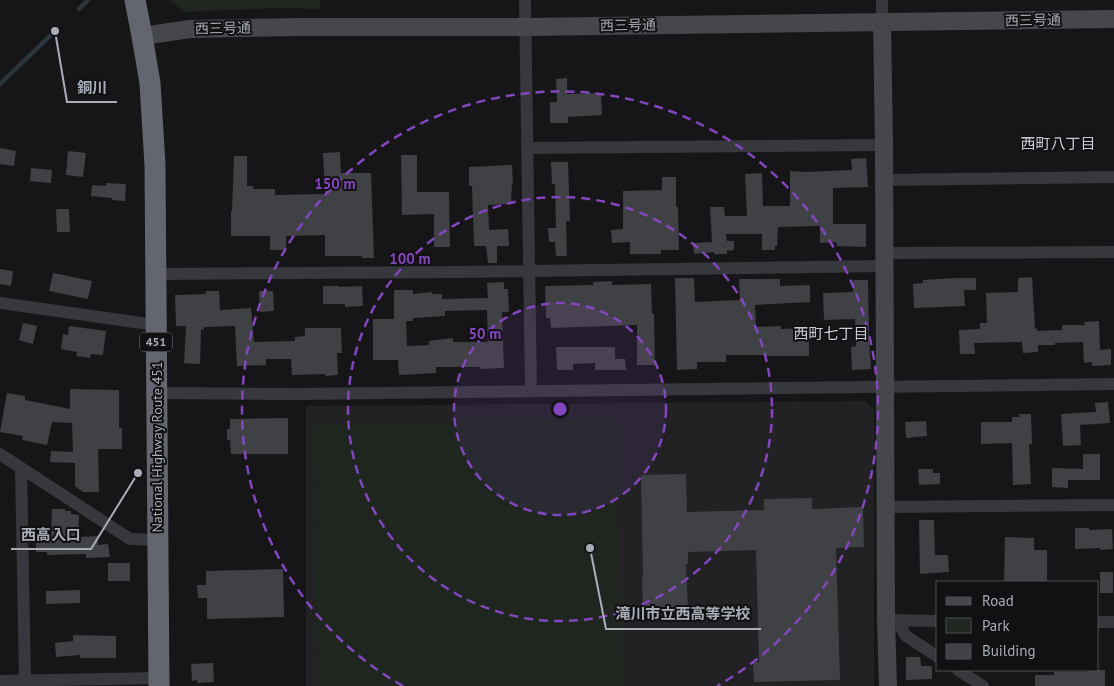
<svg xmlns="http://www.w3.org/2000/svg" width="1114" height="686" viewBox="0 0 1114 686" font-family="'PT Sans','Noto Sans JP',sans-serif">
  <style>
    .built { fill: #222225 }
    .green { fill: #1e261f }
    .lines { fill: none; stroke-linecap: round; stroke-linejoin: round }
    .stream { stroke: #2c353c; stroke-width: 4.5 }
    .building { fill: #404145; fill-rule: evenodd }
    .street { stroke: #37383d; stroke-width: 12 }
    .secondary { stroke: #45474d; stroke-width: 18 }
    .highway { stroke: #63666e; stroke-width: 21 }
    .ring { fill: none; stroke: #8446be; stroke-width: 2.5; stroke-dasharray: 9 6 }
    .labels { text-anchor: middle; stroke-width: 4; stroke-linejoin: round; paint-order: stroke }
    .shield { fill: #111113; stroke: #7b7e86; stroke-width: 1 }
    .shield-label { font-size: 12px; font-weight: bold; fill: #a8adb8 }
    .street-label { font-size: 14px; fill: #a8adb8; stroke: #111113 }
    .neighbourhood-label { font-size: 15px; fill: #c9ccd4; stroke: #111113 }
    .centre { fill: #8446be; stroke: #111113; stroke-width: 2.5 }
    .ring-label { font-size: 15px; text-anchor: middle; font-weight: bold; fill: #8446be; stroke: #111113; stroke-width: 4; stroke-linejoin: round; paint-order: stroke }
    .leader { fill: none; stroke: #a8adb8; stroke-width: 2 }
    .callout-dot { fill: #a8adb8; stroke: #111113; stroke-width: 2 }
    .callout-label { font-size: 15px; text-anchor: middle; font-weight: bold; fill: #a8adb8; stroke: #111113; stroke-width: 4; stroke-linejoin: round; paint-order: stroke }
  </style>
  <rect width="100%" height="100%" fill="#161618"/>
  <path class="built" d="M866 401 874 410V686H306V406Z"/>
  <path class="green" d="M170 0H320L321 9 276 8 184 12Z
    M616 418 623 686H318L311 425Z"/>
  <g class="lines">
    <path class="stream" d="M79 9 88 0
      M0 84 55 31"/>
  </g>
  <path class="building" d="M567 78V94L601 93 602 115 568 117V123H550V102H557L556 79Z
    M0 148 16 151 14 166 0 164Z
    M68 151 86 153 83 177 66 175Z
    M340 152 341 173H371L374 258H362V256H325V235L286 236V250H270V236H231V211H232L234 156H247V186H253V189H275V195L325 194 323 153Z
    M401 155H417V192H449L450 247H434V214L402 215Z
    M866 158 868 187 833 188V224H866V247L837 246 836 242 820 243V226L778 227 777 246H775V250H762V234H726L727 241H734V250L727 251V254H714V252L694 254 693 243 712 242 710 207H724L725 216H747L745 174 762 173 763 206H790V171L807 172 852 170 851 159Z
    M551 162H568L570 221H566L567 256H556L555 242H549L548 228H556L555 184H552Z
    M512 165 513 184H512L511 204 488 205 489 230 508 229 509 246H497V263H488L486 246H474L472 186H469V167Z
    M31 168 52 170 51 183 30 181Z
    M662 177H676V207H678L679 250H661V254H630V242L612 243 611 230 623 229V191L662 190Z
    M106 183 126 184 125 201 112 200V198L91 196 92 185 106 186Z
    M56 209H69L70 232H57Z
    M0 269 13 271 11 286 0 284Z
    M53 273 92 281 88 299 49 291Z
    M1032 277 1035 329 1037 328V331L1062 330V325H1085L1084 322 1099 321 1100 350 1111 349V365L1092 366V362L1084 363 1083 342 1055 343V345H1038V352L1023 353 1022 342 974 343 975 354H960L959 330 980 329V323H987L986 293 1018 292V278Z
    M675 278H694L695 302 740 300 739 279H780V286L810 285V302L755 305 756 327 781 326V329L809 328V356H766V355H726V362H697V369L677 370Z
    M957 278H976V290H964L965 306 914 308 913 284 923 283V280Z
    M853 280H868L869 338 871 369 852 370 851 347 856 346 855 319 824 320 823 293 853 292Z
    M612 281V285L651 284 652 314H654L655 365H637V325L551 328 550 318H546L545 286 593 285V282Z
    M504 282V289H508L509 312H502L504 368 480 369V367H436V373L399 375 398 360H373V319H394V290H413V294L432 292V294H442V299L488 298 487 283ZM487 310 488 342H453V338L429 341V345L407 346 406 321H413V318L445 316V311Z
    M323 286H339V287L362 286 363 306 345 307V304H323Z
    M206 291H219L220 310 251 308 254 342 295 341V337L305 336V328H341L342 353H337L338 375 325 376V374L292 375 291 359H266V365L237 366 235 326 204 327V329L201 330 200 364 184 363 186 326H176L175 295 206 294Z
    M259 291H273L274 311 260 312Z
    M23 323 37 326 33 344 19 340Z
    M69 326 106 331 103 355 91 354 90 358 76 356 77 352 61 349 63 334 68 335Z
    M556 347H615V359H625L626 370H595V363L573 364V370H557Z
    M70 389 119 390V428H122V449H98L99 492H83L75 486V463L50 462 51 451 73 452 72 423 52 422 47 445 22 440 23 436 0 432 7 393 25 396V400L70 409Z
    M1108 402 1110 423 1080 425 1081 445 1063 446 1061 414 1096 412 1095 403Z
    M1019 414H1031L1032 444H1029L1031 484 1013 485 1012 443 981 444V422H1012V417H1020Z
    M288 418V454H231L230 440H227V429H230V419Z
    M926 421 927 436 906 438 905 422Z
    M1083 454H1100V480H1068V488L1052 487V468L1083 469Z
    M918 469H933V473H940V484L919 485Z
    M686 474 687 512 764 510V499L812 498V509L863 507 864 547 836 548 840 680 754 682 753 662H759L756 550 688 552V564H686L688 611 643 613 642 578H643L641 475Z
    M52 509H65V511H71V514L79 515 78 537 98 536V545L108 544 110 557 86 558V554L47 555V552H36V538H51Z
    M919 520H934L935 555H948L949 572 920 574Z
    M1075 528H1089V530L1112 529 1113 549 1100 550V548L1075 549Z
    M1005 537 1034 538V550H1047V582H1004Z
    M108 563H130V581H108Z
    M283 569 284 617 207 619V598H198L197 585H206V571Z
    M1100 572H1113V593H1100Z
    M80 590V603L46 604V591Z
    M73 635 116 636V658H80V655L56 657 55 643 73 641Z
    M906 657H920L921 666H932V679L906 680Z
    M213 663 214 682 197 683V680L192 681 191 664Z
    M1088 670H1105V686H1035V675H1054V672H1088Z"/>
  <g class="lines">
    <path class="street" d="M525 0 531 391
      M882 0V22
      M528 148 884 145
      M884 180 1114 177
      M884 253 1114 252
      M155 274 460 272 885 266
      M0 303 156 325
      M157 393 296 394 1114 384
      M0 454 130 539 158 540
      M21 468 25 681
      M885 507 1114 505
      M891 620 938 621
      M897 621 906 636 938 657
      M1098 622H1114
      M958 670 983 686
      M0 681 159 678"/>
    <path class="secondary" d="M882 22 884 145 886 620 888 686
      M142 36 190 29 301 27H526L1114 19"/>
    <path class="highway" d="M135 0 142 36 150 83 155 165 159 686"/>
  </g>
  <circle cx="560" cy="409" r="106" fill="#8446be" fill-opacity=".12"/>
  <g class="ring">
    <circle cx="560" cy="409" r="106"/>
    <circle cx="560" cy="409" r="212"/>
    <path d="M403 686A318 318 0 1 1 717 686"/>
  </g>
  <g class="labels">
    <rect class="shield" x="140" y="332.5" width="32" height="19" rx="4"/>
    <g class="shield-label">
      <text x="156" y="346">451</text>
    </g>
    <g class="street-label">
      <text transform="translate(1033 20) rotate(-1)" y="5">西三号通</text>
      <text transform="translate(628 25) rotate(-1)" y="5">西三号通</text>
      <text transform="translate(223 28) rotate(-1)" y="5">西三号通</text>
      <text transform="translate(157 447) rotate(-90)" y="5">National Highway Route 451</text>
    </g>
    <g class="neighbourhood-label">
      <text x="1058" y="149">西町八丁目</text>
      <text x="831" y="339">西町七丁目</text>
    </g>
  </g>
  <circle cx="560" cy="409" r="8" class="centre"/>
  <g class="ring-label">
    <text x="335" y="189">150 m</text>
    <text x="410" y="264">100 m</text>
    <text x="485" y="339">50 m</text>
  </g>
  <path class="leader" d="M55 31L67 102H117M138 473L91 549H11M590 548L606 629H761"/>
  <g class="callout-dot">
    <circle cx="55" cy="31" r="5"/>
    <circle cx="138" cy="473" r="5"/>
    <circle cx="590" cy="548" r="5"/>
  </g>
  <g class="callout-label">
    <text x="92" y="93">銅川</text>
    <text x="51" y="540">西高入口</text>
    <text x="683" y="619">滝川市立西高等学校</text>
  </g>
  <rect x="936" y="581" width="162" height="90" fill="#111113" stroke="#4d4f55"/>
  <rect x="946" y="597" width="25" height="8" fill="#45474d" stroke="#4d4f55"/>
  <text x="982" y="606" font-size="15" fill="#a8adb8">Road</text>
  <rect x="946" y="618" width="25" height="15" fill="#1e261f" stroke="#4d4f55"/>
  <text x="982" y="631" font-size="15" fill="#a8adb8">Park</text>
  <rect x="946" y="644" width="25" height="15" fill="#404145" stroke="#4d4f55"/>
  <text x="982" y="656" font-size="15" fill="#a8adb8">Building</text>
</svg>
